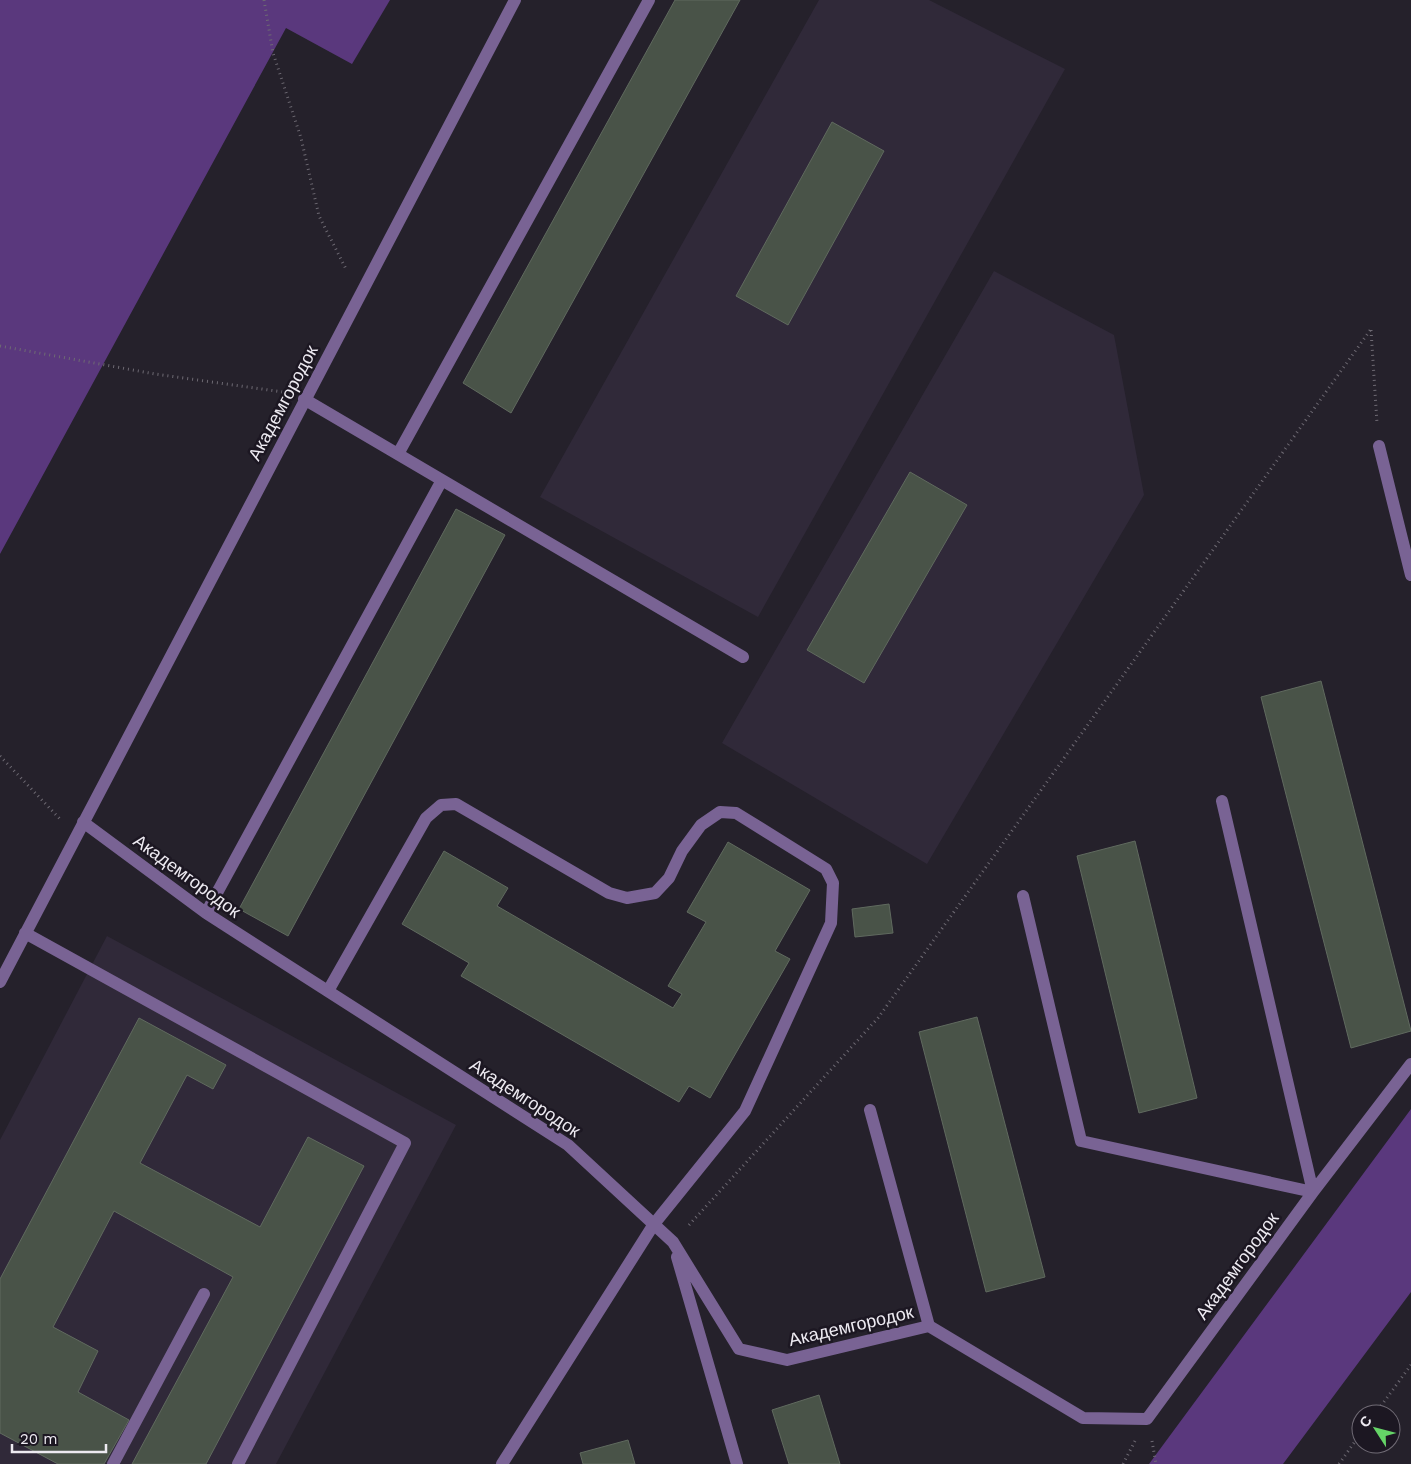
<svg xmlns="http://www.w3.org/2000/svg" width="1411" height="1464" viewBox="0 0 1411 1464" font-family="'Work Sans',sans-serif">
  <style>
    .built { fill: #302939 }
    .forest { fill: #5a387d }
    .building { fill: #495348; stroke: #606a5f }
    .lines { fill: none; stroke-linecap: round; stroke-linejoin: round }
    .path { stroke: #6e6a73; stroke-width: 3; stroke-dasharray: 1 4; stroke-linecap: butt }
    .minor { stroke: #796394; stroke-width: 12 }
    .labels { text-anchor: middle; stroke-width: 5; stroke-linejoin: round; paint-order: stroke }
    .street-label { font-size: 18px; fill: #edeaf1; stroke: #1c1722 }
  </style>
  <rect width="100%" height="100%" fill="#25212b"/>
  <path class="built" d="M819 0H929L1065 69 758 617 540 497Z
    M994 271 1114 335 1144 495 927 864 722 743Z
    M107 936 456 1125 276 1464H0V1140Z"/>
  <path class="forest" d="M0 0H390L352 64 286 28 0 554Z
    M1411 1109V1292L1283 1464H1149Z"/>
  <path class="building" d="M675 0H740L511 413 463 383Z
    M832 122 884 151 788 325 736 296Z
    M910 472 967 505 864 683 807 650Z
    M456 509 505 535 288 936 239 909Z
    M1321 681 1411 1031 1351 1048 1261 697Z
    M1135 841 1197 1098 1139 1113 1077 856Z
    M728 842 810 890 775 951 790 959 710 1098 689 1086 679 1102 461 976 469 963 402 924 444 851 508 888 497 906 673 1008 682 994 668 986 706 922 687 912Z
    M889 904 893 933 855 937 852 909Z
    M977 1017 1045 1277 986 1292 919 1032Z
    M139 1018 226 1065 213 1089 187 1075 140 1163 260 1227 308 1137 364 1166 206 1464H132L233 1277 114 1211 53 1327 98 1351 78 1392 129 1420 104 1464H58L0 1433V1279Z
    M819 1395 840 1464H789L772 1410Z
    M628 1440 635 1464H583L580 1453Z"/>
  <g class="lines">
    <path class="path" d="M264 0 273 53 301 138 319 216 347 271
      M1371 330 1377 423
      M0 346 155 374 283 392
      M0 756 60 819
      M689 1225 878 1018 1371 329
      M1375 1414 1411 1365
      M1152 1441 1156 1464
      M1123 1464 1135 1441
      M1339 1464 1361 1433"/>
    <path class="minor" d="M304 399 743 657
      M1379 446 1411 575
      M398 454 649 0
      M83 822 206 913 568 1145 673 1242 739 1349 787 1360 929 1326 1083 1418 1147 1419 1313 1192 1411 1064
      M1023 896 1081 1141 1313 1192 1222 801
      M206 913 442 480
      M25 933 405 1143 238 1464
      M0 982 515 0
      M328 991 426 818 441 805 456 804 609 893 627 898 655 893 669 878 682 851 701 825 720 812 736 813 826 869 833 883 831 923 745 1111 654 1224 502 1464
      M870 1110 929 1326
      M677 1257 737 1464
      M113 1464 204 1294"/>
  </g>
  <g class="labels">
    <g class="street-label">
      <text transform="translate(283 403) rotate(-62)" y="6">Академгородок</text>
      <text transform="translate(187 876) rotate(36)" y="6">Академгородок</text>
      <text transform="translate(525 1098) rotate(33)" y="6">Академгородок</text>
      <text transform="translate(1237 1266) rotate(-54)" y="6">Академгородок</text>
      <text transform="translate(851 1326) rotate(-13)" y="6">Академгородок</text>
    </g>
  </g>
  <g transform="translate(1376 1429) rotate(306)"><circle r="24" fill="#1c1722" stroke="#706b75"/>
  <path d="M0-4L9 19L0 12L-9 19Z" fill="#65d467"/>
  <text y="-8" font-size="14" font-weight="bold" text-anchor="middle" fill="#edeaf1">С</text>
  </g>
  <path d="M12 1444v8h94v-8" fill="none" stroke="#edeaf1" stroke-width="2.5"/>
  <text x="20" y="1444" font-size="15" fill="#edeaf1" stroke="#1c1722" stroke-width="4" paint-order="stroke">20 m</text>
</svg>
